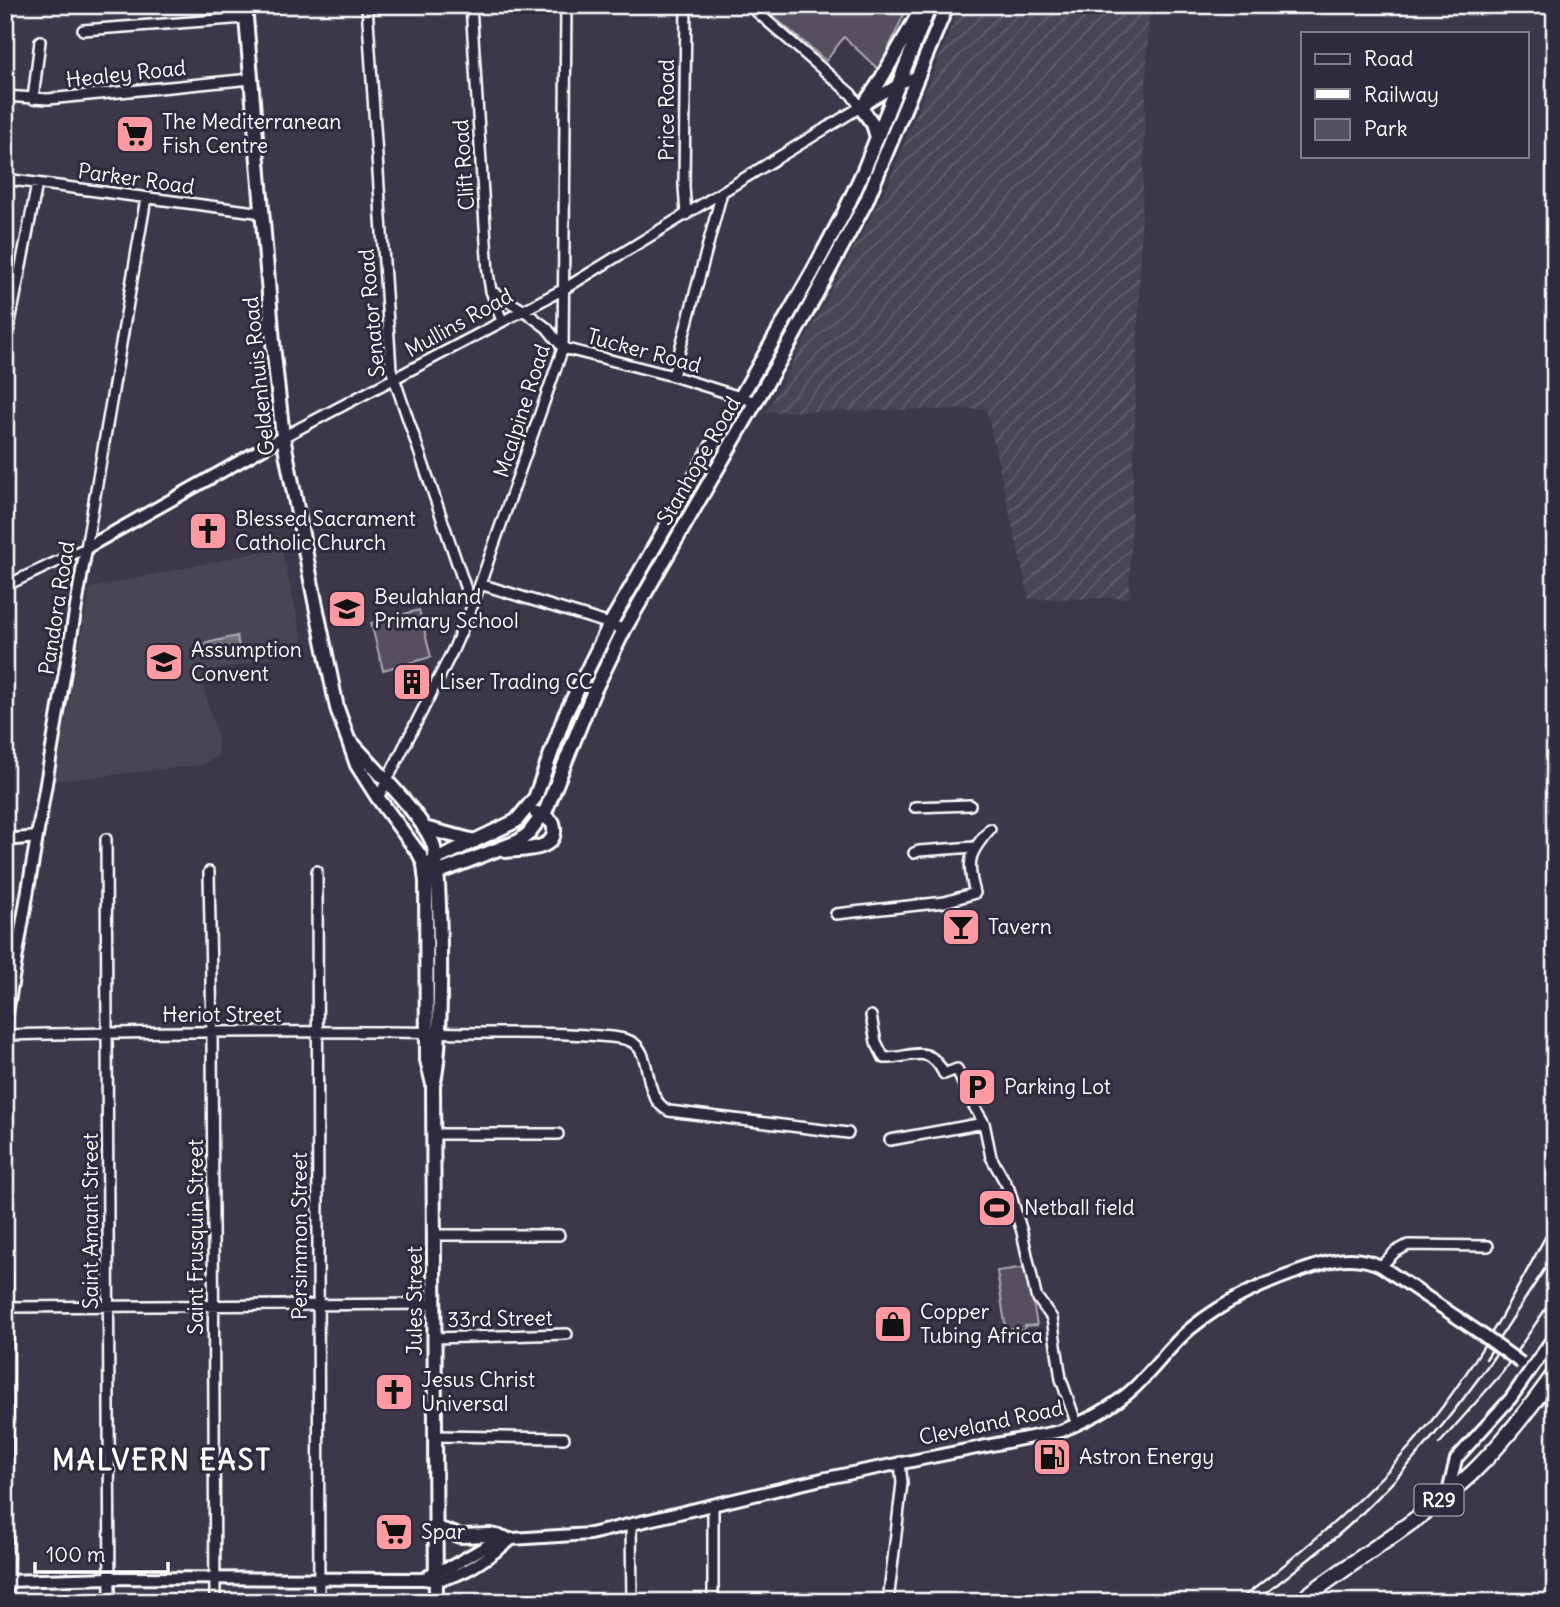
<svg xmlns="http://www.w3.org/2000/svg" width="1560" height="1607" viewBox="0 0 1560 1607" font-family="Delius,sans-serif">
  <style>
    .built { fill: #494455 }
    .industrial { fill: url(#industrial-furrows) }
    .park { fill: #555060; stroke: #aaa8b0; stroke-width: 2 }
    .water { fill: url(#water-rules); stroke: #afadb4; stroke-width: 2 }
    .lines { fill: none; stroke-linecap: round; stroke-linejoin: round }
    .minor-casing { stroke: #fff; stroke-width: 14 }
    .tertiary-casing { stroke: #fff; stroke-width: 16 }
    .secondary-casing { stroke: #fff; stroke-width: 18 }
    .primary-casing { stroke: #fff; stroke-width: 19 }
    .minor { stroke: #2f2a3d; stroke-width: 9 }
    .tertiary { stroke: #2f2a3d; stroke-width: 10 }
    .secondary { stroke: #2f2a3d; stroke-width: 12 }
    .primary { stroke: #2f2a3d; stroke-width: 14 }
    .rail { stroke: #fff; stroke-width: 2.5 }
    .tertiary-bridge-casing { stroke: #fff; stroke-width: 16; stroke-linecap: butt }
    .tertiary-bridge { stroke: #2f2a3d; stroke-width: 10 }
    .labels { text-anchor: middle; stroke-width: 6; stroke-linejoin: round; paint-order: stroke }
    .shield { fill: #2f2a3d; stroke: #c1bfc5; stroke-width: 2 }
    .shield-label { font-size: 19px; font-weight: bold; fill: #fff }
    .street-label { font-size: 21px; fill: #fff; stroke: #2f2a3d }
    .poi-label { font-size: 21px; fill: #fff; stroke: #2f2a3d; text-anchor: start }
    .district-label { font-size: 28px; font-weight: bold; letter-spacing: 2px; fill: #fff; stroke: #2f2a3d }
  </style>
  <defs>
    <pattern id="industrial-furrows" width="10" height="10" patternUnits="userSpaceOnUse" patternTransform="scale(1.75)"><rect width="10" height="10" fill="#494455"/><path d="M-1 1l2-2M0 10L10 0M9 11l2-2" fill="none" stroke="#64606e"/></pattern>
    <pattern id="water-rules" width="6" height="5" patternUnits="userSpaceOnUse" patternTransform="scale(1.75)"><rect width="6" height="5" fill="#797682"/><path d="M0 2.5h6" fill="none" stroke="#626167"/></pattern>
  </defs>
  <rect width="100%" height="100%" fill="#3c3749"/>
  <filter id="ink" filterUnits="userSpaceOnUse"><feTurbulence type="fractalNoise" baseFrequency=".0143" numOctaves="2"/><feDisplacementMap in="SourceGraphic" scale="14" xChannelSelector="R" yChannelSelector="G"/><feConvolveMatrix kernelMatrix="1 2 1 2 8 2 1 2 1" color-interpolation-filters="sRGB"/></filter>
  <g filter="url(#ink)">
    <path class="built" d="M281 547 305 650 200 674 218 738V755L203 765 55 781 90 588Z"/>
    <path class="industrial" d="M960 5H1149L1129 598 1029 599 986 409 766 412 887 186Z"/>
    <path class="park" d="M760 5H908L879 70 844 37 826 61Z
      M419 610 431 657 383 670 371 623Z
      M1003 1188 1011 1222 990 1226 982 1194Z
      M1027 1267 1037 1325 1025 1326 1024 1330 1018 1331 1016 1328 1006 1331 997 1271Z"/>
    <path class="water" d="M237 636 240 652 206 660 202 644Z"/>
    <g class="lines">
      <g class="minor-casing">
        <path id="minor" d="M367 5 391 369 472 607
          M471 5 488 273 491 291 502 321
          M749 5 851 94 861 108
          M83 30 246 18
          M5 96 48 99 251 79
          M33 99 40 41
          M5 179 263 213
          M686 215 684 186 686 5
          M491 291 523 310 547 328 563 348 673 376 756 402
          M5 348 37 184
          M673 376 722 192
          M283 437 564 289 898 84 920 75
          M480 584 610 624 624 630
          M5 586 86 548 146 198
          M378 798 453 650 472 607 563 348 566 5
          M915 807 970 805
          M106 839 110 1602
          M914 853 919 851 974 847
          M317 871 319 1602
          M209 872 212 1033 215 1602
          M836 914 945 902 975 893C966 861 969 853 990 829
          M871 1016 876 1042 884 1058C911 1059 928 1041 944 1074L957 1069 968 1096 984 1123 991 1157 1009 1189 1022 1232 1036 1296 1052 1318 1061 1379 1077 1425
          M5 1035C164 1031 323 1031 482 1033 521 1033 560 1032 599 1036 608 1037 621 1037 630 1041 655 1052 640 1097 669 1111L848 1133
          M433 1134H558
          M890 1140 984 1123
          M434 1235H559
          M5 1240 8 1307 7 1602
          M1381 1266 1395 1252 1408 1245 1488 1246
          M5 1307 434 1304
          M434 1338 567 1334
          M435 1436 564 1438
          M631 1524 632 1602
          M713 1602V1505
          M888 1602 902 1483 900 1462"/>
      </g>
      <g class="tertiary-casing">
        <path id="tertiary" d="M5 840 37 837
          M5 1025 86 548 283 437
          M1448 1493 1456 1459 1511 1398 1555 1335
          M424 1579 435 1571 452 1566 497 1540 590 1534 822 1479 1061 1431C1091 1419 1120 1404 1142 1380 1159 1363 1172 1344 1190 1329 1224 1301 1262 1284 1303 1270 1331 1260 1353 1253 1381 1266L1480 1333
          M5 1581 110 1578 424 1579C455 1585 488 1557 512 1539"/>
      </g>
      <g class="secondary-casing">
        <path id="secondary" d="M245 5 274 354 283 437 315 601 337 708 357 765 378 798 420 855 424 865 426 882 427 1060 433 1084 436 1602
          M863 106 877 86 922 8
          M861 108 873 124 877 137
          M352 743C374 768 422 815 433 844 442 869 443 1059 433 1084
          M424 828 475 841
          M506 851C525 849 561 851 553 823L542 814 536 813
          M424 865 516 821 535 798 565 715 610 624 812 273 844 213 864 170 930 5
          M425 875 437 873 519 841 528 834 546 810 593 693 624 630 792 339 866 202 947 5
          M434 1527 460 1536 490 1535 505 1538"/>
      </g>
      <g class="primary-casing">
        <path id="primary" d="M1299 1602C1356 1558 1420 1522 1472 1473 1503 1443 1530 1408 1555 1373"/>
      </g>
      <use href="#minor" class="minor"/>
      <use href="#tertiary" class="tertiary"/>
      <use href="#secondary" class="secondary"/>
      <use href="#primary" class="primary"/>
      <path class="rail" d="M1486 1359 1555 1253
        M1439 1444 1502 1373 1555 1295
        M1237 1602C1307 1548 1373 1493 1429 1424 1479 1362 1517 1289 1555 1219
        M1255 1602C1288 1575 1323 1550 1354 1521 1407 1471 1454 1414 1496 1354"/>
      <g class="tertiary-bridge-casing">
        <path id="tertiary-bridge" d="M1480 1333 1521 1363"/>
      </g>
      <use href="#tertiary-bridge" class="tertiary-bridge"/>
    </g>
  </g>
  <defs>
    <g id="supermarket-square" transform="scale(2.0125)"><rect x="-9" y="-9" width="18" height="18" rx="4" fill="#ff9aa2" stroke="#2f2a3d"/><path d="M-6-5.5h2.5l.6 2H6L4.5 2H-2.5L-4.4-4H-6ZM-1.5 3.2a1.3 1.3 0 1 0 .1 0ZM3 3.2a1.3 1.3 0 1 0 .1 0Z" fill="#111"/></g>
    <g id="church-square" transform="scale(2.0125)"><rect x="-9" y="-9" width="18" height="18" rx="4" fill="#ff9aa2" stroke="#2f2a3d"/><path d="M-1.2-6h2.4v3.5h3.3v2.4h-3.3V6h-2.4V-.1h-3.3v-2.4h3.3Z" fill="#111"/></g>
    <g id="school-square" transform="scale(2.0125)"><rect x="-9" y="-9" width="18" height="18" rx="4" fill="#ff9aa2" stroke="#2f2a3d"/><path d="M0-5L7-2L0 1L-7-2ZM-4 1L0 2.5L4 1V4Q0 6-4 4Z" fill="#111"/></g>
    <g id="building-square" transform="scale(2.0125)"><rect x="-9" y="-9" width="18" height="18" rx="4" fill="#ff9aa2" stroke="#2f2a3d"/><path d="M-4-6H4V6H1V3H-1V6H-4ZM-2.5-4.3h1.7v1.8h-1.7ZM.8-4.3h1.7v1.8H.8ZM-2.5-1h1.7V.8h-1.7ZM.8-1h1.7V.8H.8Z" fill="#111"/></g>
    <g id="bar-square" transform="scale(2.0125)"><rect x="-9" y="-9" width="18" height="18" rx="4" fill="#ff9aa2" stroke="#2f2a3d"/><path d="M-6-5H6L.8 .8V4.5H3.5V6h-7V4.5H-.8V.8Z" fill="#111"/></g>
    <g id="parking-square" transform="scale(2.0125)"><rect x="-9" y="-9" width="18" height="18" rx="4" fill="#ff9aa2" stroke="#2f2a3d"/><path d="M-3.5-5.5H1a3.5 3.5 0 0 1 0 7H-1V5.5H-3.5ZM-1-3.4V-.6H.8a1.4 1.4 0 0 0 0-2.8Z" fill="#111"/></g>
    <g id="stadium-square" transform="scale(2.0125)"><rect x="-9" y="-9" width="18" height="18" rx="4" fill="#ff9aa2" stroke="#2f2a3d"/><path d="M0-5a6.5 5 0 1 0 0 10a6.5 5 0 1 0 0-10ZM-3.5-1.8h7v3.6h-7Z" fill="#111"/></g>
    <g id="shop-square" transform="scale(2.0125)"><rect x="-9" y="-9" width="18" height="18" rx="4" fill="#ff9aa2" stroke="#2f2a3d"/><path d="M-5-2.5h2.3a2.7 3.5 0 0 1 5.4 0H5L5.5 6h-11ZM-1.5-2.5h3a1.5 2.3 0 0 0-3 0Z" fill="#111"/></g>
    <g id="fuel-square" transform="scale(2.0125)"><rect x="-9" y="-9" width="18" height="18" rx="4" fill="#ff9aa2" stroke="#2f2a3d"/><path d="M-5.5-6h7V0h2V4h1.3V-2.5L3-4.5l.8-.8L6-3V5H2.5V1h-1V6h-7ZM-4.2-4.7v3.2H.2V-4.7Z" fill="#111"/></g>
  </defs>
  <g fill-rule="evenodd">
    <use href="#supermarket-square" x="135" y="134"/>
    <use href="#church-square" x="208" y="531"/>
    <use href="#school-square" x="347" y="609"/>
    <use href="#school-square" x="164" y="662"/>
    <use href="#building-square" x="412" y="682"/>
    <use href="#bar-square" x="961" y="927"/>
    <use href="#parking-square" x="977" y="1087"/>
    <use href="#stadium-square" x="997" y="1208"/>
    <use href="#shop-square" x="893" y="1324"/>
    <use href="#church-square" x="394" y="1392"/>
    <use href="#fuel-square" x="1052" y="1457"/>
    <use href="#supermarket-square" x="394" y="1532"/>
  </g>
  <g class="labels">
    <rect class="shield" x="1414.5" y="1484.5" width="49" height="31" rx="5"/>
    <g class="shield-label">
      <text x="1439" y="1507">R29</text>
    </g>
    <g class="street-label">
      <text transform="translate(126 74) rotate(-6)" y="7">Healey Road</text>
      <text transform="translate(667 110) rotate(-90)" y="7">Price Road</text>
      <text transform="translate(464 165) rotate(-94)" y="7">Clift Road</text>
      <text transform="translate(136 179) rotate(8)" y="7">Parker Road</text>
      <text transform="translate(372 313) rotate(-95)" y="7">Senator Road</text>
      <text transform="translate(459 323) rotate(-29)" y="7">Mullins Road</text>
      <text transform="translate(644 351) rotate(15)" y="7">Tucker Road</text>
      <text transform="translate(259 376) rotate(-96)" y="7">Geldenhuis Road</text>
      <text transform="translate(522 411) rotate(-72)" y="7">Mcalpine Road</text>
      <text transform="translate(699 461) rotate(-60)" y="7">Stanhope Road</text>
      <text transform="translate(57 608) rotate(-81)" y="7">Pandora Road</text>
      <text x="222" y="1022">Heriot Street</text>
      <text transform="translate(91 1221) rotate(-90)" y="7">Saint Amant Street</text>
      <text transform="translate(300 1236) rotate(-90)" y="7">Persimmon Street</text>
      <text transform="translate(196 1237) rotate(-90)" y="7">Saint Frusquin Street</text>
      <text transform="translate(415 1301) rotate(-90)" y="7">Jules Street</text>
      <text transform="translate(500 1319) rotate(-1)" y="7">33rd Street</text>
      <text transform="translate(991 1423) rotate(-12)" y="7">Cleveland Road</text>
    </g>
    <g class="poi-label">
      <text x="162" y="129">The Mediterranean<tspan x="162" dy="24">Fish Centre</tspan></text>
      <text x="235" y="526">Blessed Sacrament<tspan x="235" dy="24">Catholic Church</tspan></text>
      <text x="374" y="604">Beulahland<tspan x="374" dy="24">Primary School</tspan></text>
      <text x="191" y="657">Assumption<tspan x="191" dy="24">Convent</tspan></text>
      <text x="439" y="689">Liser Trading CC</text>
      <text x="988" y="934">Tavern</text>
      <text x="1004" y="1094">Parking Lot</text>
      <text x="1024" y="1215">Netball field</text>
      <text x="920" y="1319">Copper<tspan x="920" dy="24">Tubing Africa</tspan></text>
      <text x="421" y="1387">Jesus Christ<tspan x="421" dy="24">Universal</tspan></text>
      <text x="1079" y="1464">Astron Energy</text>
      <text x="421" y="1539">Spar</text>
    </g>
    <g class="district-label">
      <text x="162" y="1470">MALVERN EAST</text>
    </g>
  </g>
  <rect width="1560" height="1607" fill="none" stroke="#2f2a3d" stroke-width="28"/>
  <rect x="14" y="14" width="1532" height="1579" fill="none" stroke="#fff" stroke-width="2.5" filter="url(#ink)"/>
  <rect x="1301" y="32" width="228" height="126" fill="#2f2a3d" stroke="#827f8b" stroke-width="2"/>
  <rect x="1315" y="54" width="35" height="10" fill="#2f2a3d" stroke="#827f8b" stroke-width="2"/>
  <text x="1364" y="66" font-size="21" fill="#ffffff">Road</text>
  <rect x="1315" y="89" width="35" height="10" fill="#ffffff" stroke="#827f8b" stroke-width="2"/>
  <text x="1364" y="102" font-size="21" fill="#ffffff">Railway</text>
  <rect x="1315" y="119" width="35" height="21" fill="#555060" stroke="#827f8b" stroke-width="2"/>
  <text x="1364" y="136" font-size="21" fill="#ffffff">Park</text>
  <path d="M35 1562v10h133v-10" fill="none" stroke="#ffffff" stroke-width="3.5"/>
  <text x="46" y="1562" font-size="21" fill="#ffffff" stroke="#2f2a3d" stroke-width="5" paint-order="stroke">100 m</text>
</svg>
